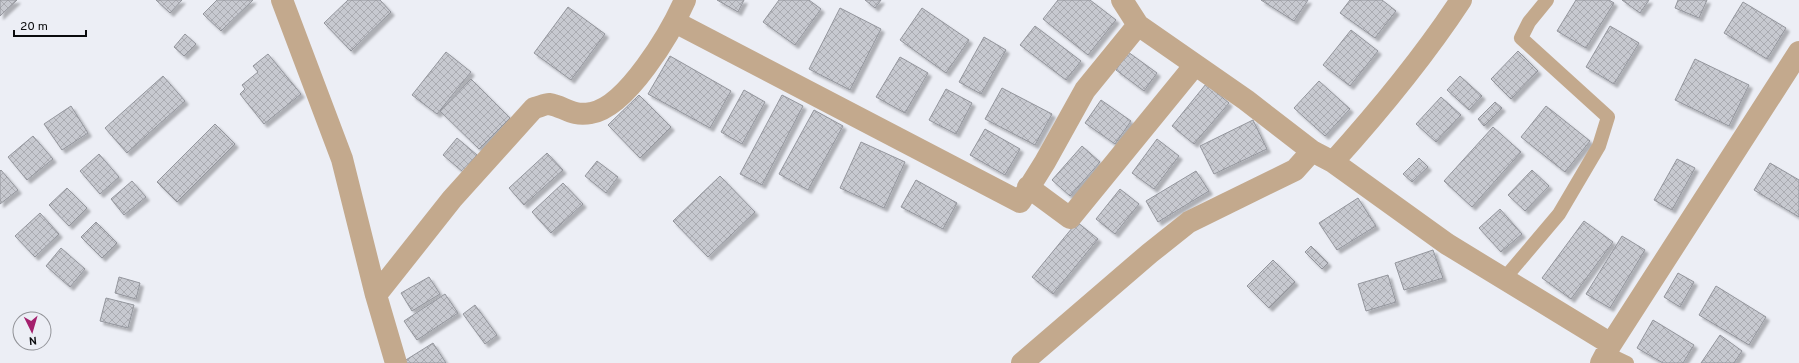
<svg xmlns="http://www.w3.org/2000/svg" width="1799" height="363" viewBox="0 0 1799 363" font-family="Overpass,sans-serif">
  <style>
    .building { fill: url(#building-cross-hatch); stroke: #93959c; filter: url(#shadow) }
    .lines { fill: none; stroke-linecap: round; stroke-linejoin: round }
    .lane { stroke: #c3a98d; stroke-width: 14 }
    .street { stroke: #c3a98d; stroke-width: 22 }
  </style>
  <defs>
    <pattern id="building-cross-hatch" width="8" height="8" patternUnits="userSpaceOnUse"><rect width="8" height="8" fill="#c7c9d0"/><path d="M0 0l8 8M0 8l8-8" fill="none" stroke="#aaabb1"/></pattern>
    <filter id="shadow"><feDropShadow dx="3.5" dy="3.5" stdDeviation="1" flood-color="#0004"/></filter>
  </defs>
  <rect width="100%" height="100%" fill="#eceef5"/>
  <path class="building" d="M0 0H17L0 16Z
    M156 0H182L170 13Z
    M217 0H253L221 31 203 14Z
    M348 0H380L391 12 351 51 324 23Z
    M717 0H744L738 12Z
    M779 0H809L821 9 795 45 763 22Z
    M865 0H881L875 8Z
    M1058 0H1090L1116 20 1088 55 1043 19Z
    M1261 0H1308L1294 21Z
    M1350 0H1382L1396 11 1375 38 1340 13Z
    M1576 0H1609L1614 3 1586 48 1557 31Z
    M1622 0H1649L1640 13Z
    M1678 0H1707L1699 18 1675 8Z
    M1743 2 1786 28 1767 59 1724 33Z
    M568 7 605 34 571 80 534 53Z
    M840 8 881 29 850 90 809 69Z
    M922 8 969 40 946 73 900 40Z
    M1035 26 1081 61 1066 80 1020 45Z
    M1610 26 1639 43 1614 84 1586 67Z
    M1351 30 1378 51 1350 86 1323 65Z
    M185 34 196 44 184 56 174 47Z
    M984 37 1006 50 981 94 959 82Z
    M1518 51 1538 71 1511 99 1491 79Z
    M446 52 471 72 437 114 412 95Z
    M1128 52 1157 73 1144 91 1116 70Z
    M268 54 301 94 264 124 240 94 245 89 242 85 258 72 253 66Z
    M670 56 731 91 710 128 648 94Z
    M900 57 928 73 905 113 876 97Z
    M1695 59 1749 85 1729 126 1675 100Z
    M163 76 185 101 127 153 105 128Z
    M1460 76 1482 96 1469 110 1447 90Z
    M471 79 510 118 479 149 440 111Z
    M1319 81 1350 109 1325 136 1294 108Z
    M1206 84 1229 103 1194 144 1172 126Z
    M1002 88 1052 114 1035 145 985 119Z
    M946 89 972 103 956 134 929 120Z
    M744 90 765 102 742 144 721 132Z
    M639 95 671 127 640 158 608 125Z
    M782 95 803 106 762 185 740 174Z
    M1441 97 1461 115 1436 142 1416 124Z
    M1101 100 1131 121 1115 144 1085 123Z
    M1495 102 1502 108 1484 126 1478 119Z
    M71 106 88 133 62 150 44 124Z
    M1546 106 1590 141 1565 172 1521 137Z
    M814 110 843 126 808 190 779 174Z
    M1253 120 1267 149 1214 174 1200 146Z
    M215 124 235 144 177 202 157 182Z
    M1493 127 1521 152 1472 207 1444 181Z
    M985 129 1020 149 1005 175 970 155Z
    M33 136 53 159 27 180 8 157Z
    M457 138 477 155 463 172 443 155Z
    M1157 139 1179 156 1154 189 1132 173Z
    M861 142 905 162 884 208 840 188Z
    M1082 146 1100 162 1070 196 1052 180Z
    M547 153 563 170 524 205 509 188Z
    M99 154 119 177 100 194 80 171Z
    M1419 158 1428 167 1412 182 1403 174Z
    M1677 159 1695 168 1672 210 1654 200Z
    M597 161 618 177 606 193 585 176Z
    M1770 163 1799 180V217L1754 190Z
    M1 170 18 190 0 204V171Z
    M1532 170 1549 186 1525 211 1508 195Z
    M1196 171 1209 191 1158 222 1146 201Z
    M720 176 755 212 708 257 673 221Z
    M916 180 957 203 943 229 901 207Z
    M132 181 146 197 124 215 111 199Z
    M563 183 583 204 551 233 532 212Z
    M67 188 87 208 69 226 49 205Z
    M1120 189 1139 204 1115 234 1096 219Z
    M1358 198 1376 226 1337 250 1319 223Z
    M1500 209 1522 234 1501 252 1479 228Z
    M40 213 59 234 35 257 15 236Z
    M1584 221 1613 242 1571 299 1542 278Z
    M96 222 117 243 102 258 81 237Z
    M1077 222 1098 239 1053 294 1032 277Z
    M1622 236 1645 250 1610 308 1586 294Z
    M1311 246 1328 263 1322 269 1305 252Z
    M61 248 85 269 70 287 46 266Z
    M1433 250 1443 278 1404 290 1395 263Z
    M1273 260 1295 282 1269 308 1247 286Z
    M1678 273 1694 282 1680 307 1664 297Z
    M1388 275 1396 302 1366 311 1358 284Z
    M119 277 140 283 136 299 115 293Z
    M429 277 440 294 412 311 401 293Z
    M1716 286 1766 317 1749 345 1699 315Z
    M445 294 458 313 417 340 404 321Z
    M106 298 134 305 128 328 100 321Z
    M475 305 497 335 485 344 463 314Z
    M1653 320 1694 345 1683 363H1663L1637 348Z
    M1720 335 1742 351 1734 363H1701Z
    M433 343 446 363H401Z"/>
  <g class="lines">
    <path class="lane" d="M1504 279 1559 214 1599 146 1608 117 1521 38 1529 22 1547 0
      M1606 353 1627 363"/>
    <path class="street" d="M282 0 342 159 376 295 396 363
      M1122 0 1138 25 1246 100 1312 151 1333 162 1447 244 1611 344
      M675 22 1020 202 1045 162 1085 90 1138 25
      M1333 162C1379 111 1423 58 1461 0
      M1028 187 1070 218 1195 65
      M376 295 452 199 534 108C539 107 545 104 549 104 564 106 571 117 591 113 627 107 671 32 685 0
      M1022 363 1150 253 1189 222 1295 170 1312 151
      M1601 363 1611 344 1799 52"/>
  </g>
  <g transform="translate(32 331) rotate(175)"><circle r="19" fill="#eceef5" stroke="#929398"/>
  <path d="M0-3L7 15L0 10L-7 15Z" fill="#a4206d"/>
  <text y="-6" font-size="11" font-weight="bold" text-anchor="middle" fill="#0a0b0d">N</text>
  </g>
  <path d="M14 30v6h72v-6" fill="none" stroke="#0a0b0d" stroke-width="2"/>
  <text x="20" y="30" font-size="12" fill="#0a0b0d" stroke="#eceef5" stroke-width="3" paint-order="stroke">20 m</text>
</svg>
